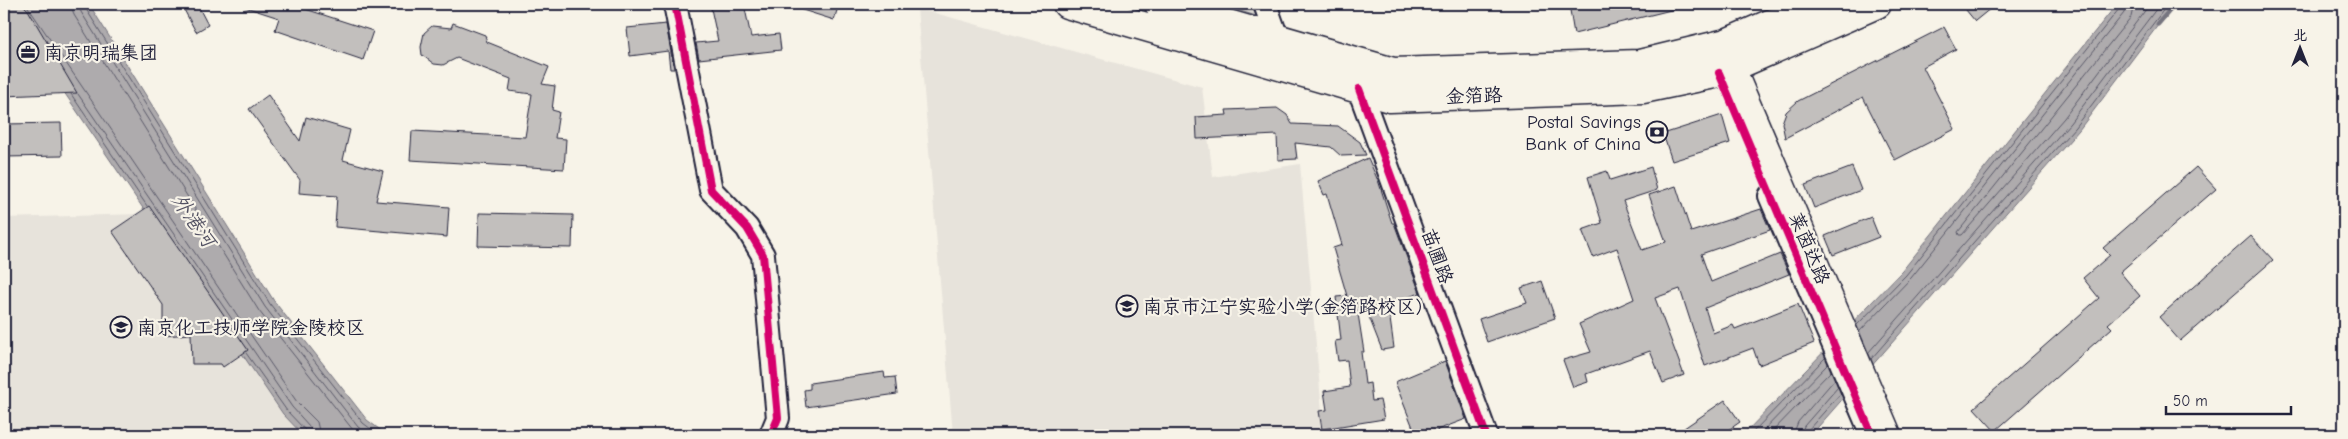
<svg xmlns="http://www.w3.org/2000/svg" width="2348" height="439" viewBox="0 0 2348 439" font-family="'Comic Neue','LXGW WenKai TC',sans-serif">
  <style>
    .built { fill: #e7e3db }
    .green { fill: #d8d5cf; stroke: #7d7c85 }
    .water { fill: #aeabad; stroke: #76747f }
    .lines { fill: none; stroke-linecap: round; stroke-linejoin: round }
    .shore { stroke: #5a5969; stroke-width: 1 }
    .stream { stroke: #76747f; stroke-width: 5 }
    .building { fill: #c2bfbd; stroke: #22223b }
    .minor-casing { stroke: #22223b; stroke-width: 26 }
    .major-casing { stroke: #22223b; stroke-width: 31 }
    .minor { stroke: #f7f3e8; stroke-width: 22 }
    .major { stroke: #f7f3e8; stroke-width: 28 }
    .cycleway-casing { stroke: #f7f3e8; stroke-width: 11 }
    .cycleway { stroke: #d6006c; stroke-width: 8 }
    .labels { text-anchor: middle; stroke-width: 4.5; stroke-linejoin: round; paint-order: stroke }
    .poi-label { font-size: 19px; fill: #22223b; stroke: #f7f3e8; text-anchor: start }
    .street-label { font-size: 19px; fill: #22223b; stroke: #f7f3e8 }
    .water-label { font-size: 20px; font-style: italic; fill: #535263; stroke: #f7f3e8 }
  </style>
  <rect width="100%" height="100%" fill="#f7f3e8"/>
  <filter id="ink" filterUnits="userSpaceOnUse"><feTurbulence type="fractalNoise" baseFrequency=".02" numOctaves="2"/><feDisplacementMap in="SourceGraphic" scale="10" xChannelSelector="R" yChannelSelector="G"/><feConvolveMatrix kernelMatrix="1 2 1 2 8 2 1 2 1" color-interpolation-filters="sRGB"/></filter>
  <g filter="url(#ink)">
    <path class="built" d="M917 8 1202 87 1213 177 1300 164 1324 435H953Z
      M140 214 331 435H4V218Z"/>
    <path class="green" d="M1219 4H1251L1256 16Z"/>
    <path class="water" d="M4 4H89L274 301 367 420 387 435H303L283 414Z
      M2117 4H2174L2079 130 1811 435H1743L1902 271Z"/>
    <g class="lines">
      <path class="shore" d="M26 4 233 309 297 402 317 422 320 435
        M71 4 74 15 259 311 357 435
        M79 4 81 12 265 307 358 427 369 435
        M85 4 86 9 270 304 363 423 379 435
        M2134 4 2131 17 1958 232 1959 235H1962L2064 118 2150 4
        M71 94 147 206
        M78 94 292 407 310 427 313 435
        M1857 325 1906 275 2119 9 2121 4
        M1859 332 1911 278 2124 13 2127 4
        M246 353 287 411 305 430 306 435
        M1868 353 2070 123 2160 4
        M1871 359 2075 127 2168 4
        M1750 435 1825 358
        M1759 435 1828 364
        M1769 435 1831 371
        M1793 435 1798 422 1835 379
        M1801 435 1804 426 1838 387
        M1807 435 1808 430 1841 393"/>
      <path class="stream" d="M2158 24 2175 4"/>
    </g>
    <path class="building" d="M4 4H22L28 10 77 93 4 96Z
      M181 4H197L208 25 196 32Z
      M245 4H290L373 31 363 60 275 30 279 18 245 7Z
      M710 4H744L751 37 779 34 781 50 699 59 696 43 718 41Z
      M793 4H839L834 20 793 7Z
      M1569 4H1674L1675 9 1574 34Z
      M1961 4H1996L1975 21Z
      M453 23 485 35 487 42 549 67 542 84 555 86 552 110 559 112 555 138 566 139 564 169 410 160 412 131 525 137 532 94 509 91 511 79 457 58 443 65 434 64 422 55 421 47 424 33 432 26 451 28Z
      M666 24 674 69H670L668 51 630 56 627 28Z
      M1944 27 1956 49 1923 67 1955 129 1895 160 1863 97 1785 138 1782 123 1786 112 1798 101Z
      M268 95 300 141 306 117 350 130 343 160 383 171 376 201 449 207 447 237 335 227 337 196 299 193 300 180 249 109Z
      M1277 108 1287 115 1292 124 1338 126 1360 142 1366 155 1341 156 1331 147 1295 143 1297 159 1278 160 1277 135 1197 139 1196 117 1227 115 1226 110Z
      M1722 115 1730 143 1672 161 1663 134Z
      M61 123 62 156 4 157V124Z
      M1368 158 1379 183 1392 223H1394L1420 293 1388 304 1394 348 1382 350 1362 299 1356 301 1364 352H1361L1365 384 1370 383 1372 401 1380 400 1384 419 1322 429 1319 411 1327 410 1324 391 1350 387 1347 360 1338 361 1335 341 1341 340 1336 297 1347 296 1333 248 1342 245 1327 194 1324 195 1318 181Z
      M1651 167 1657 190 1623 201 1642 250 1666 242 1649 195 1676 186 1691 232 1761 209 1770 230 1701 254 1711 282 1780 254 1789 274 1705 308 1713 333 1733 325 1735 329 1798 304 1814 343 1759 365 1753 348 1705 366 1680 289 1655 298 1684 375 1663 383 1650 351 1586 374 1588 382 1573 387 1563 360 1591 352 1579 324 1634 299 1617 248 1593 257 1582 230 1602 223 1588 177 1607 171 1610 180Z
      M1852 167 1861 190 1814 208 1805 185Z
      M2196 167 2216 189 2120 272 2140 296 2108 324 2112 328 1995 431 1974 408 2099 298 2083 278 2110 255 2103 248Z
      M149 206 248 350 223 367 221 364H192L191 334 163 336V305L112 231Z
      M479 213 573 215 572 248 478 246Z
      M1871 217 1879 237 1833 255 1825 236Z
      M2251 236 2273 260 2180 341 2159 317Z
      M1542 281 1555 318 1487 342 1479 319 1527 303 1521 288Z
      M1445 361 1466 419 1437 430 1439 435H1416L1395 382Z
      M884 372 885 378 895 377 897 394 806 407 804 390 810 389V383Z
      M1725 400 1740 422 1721 435H1674Z"/>
    <g class="lines">
      <g class="minor-casing">
        <path id="minor" d="M675 4 711 190 747 228 763 255 778 418 771 435
          M1265 4 1277 38
          M1359 89 1486 435
          M1770 196 1872 435"/>
      </g>
      <g class="major-casing">
        <path id="major" d="M1067 4 1390 98 1643 89 1719 73 1877 4
          M1159 4 1393 72 1639 64 1726 43 1815 4
          M1723 50 1887 435"/>
      </g>
      <use href="#minor" class="minor"/>
      <use href="#major" class="major"/>
      <g class="cycleway-casing">
        <path id="cycleway" d="M675 4 711 190 747 228 763 255 778 418 771 435
          M1719 73 1872 435
          M1359 89 1486 435"/>
      </g>
      <use href="#cycleway" class="cycleway"/>
    </g>
  </g>
  <defs>
    <g id="office-ring" transform="scale(1.125)"><circle r="9.5" fill="#f7f3e8" stroke="#22223b" stroke-width="1.5"/><path d="M-6-3h4V-5.5h4V-3h4V5H-6ZM-1-4.5V-3h2v-1.5ZM-6 0V1H6V0Z" fill="#22223b"/></g>
    <g id="bank-ring" transform="scale(1.125)"><circle r="9.5" fill="#f7f3e8" stroke="#22223b" stroke-width="1.5"/><path d="M-6-4H6V4H-6ZM0-2.3a2.3 2.3 0 1 0 0 4.6a2.3 2.3 0 1 0 0-4.6Z" fill="#22223b"/></g>
    <g id="school-ring" transform="scale(1.125)"><circle r="9.5" fill="#f7f3e8" stroke="#22223b" stroke-width="1.5"/><path d="M0-5L7-2L0 1L-7-2ZM-4 1L0 2.5L4 1V4Q0 6-4 4Z" fill="#22223b"/></g>
    <g id="university-ring" transform="scale(1.125)"><circle r="9.5" fill="#f7f3e8" stroke="#22223b" stroke-width="1.5"/><path d="M0-5L7-2L0 1L-7-2ZM-4 1L0 2.5L4 1V4Q0 6-4 4Z" fill="#22223b"/></g>
  </defs>
  <g fill-rule="evenodd">
    <use href="#office-ring" x="28" y="52"/>
    <use href="#bank-ring" x="1657" y="132"/>
    <use href="#school-ring" x="1127" y="306"/>
    <use href="#university-ring" x="121" y="327"/>
  </g>
  <g class="labels">
    <g class="poi-label">
      <text x="44" y="59">南京明瑞集团</text>
      <text x="1641" y="128" text-anchor="end">Postal Savings<tspan x="1641" dy="22">Bank of China</tspan></text>
      <text x="1143" y="313">南京市江宁实验小学(金箔路校区)</text>
      <text x="137" y="334">南京化工技师学院金陵校区</text>
    </g>
    <g class="street-label">
      <text transform="translate(1474 95) rotate(-2)" y="7">金箔路</text>
      <text transform="translate(1810 248) rotate(67)" y="7">莱茵达路</text>
      <text transform="translate(1438 256) rotate(70)" y="7">苗圃路</text>
    </g>
    <g class="water-label">
      <text transform="translate(194 220) rotate(55)" y="7">外港河</text>
    </g>
  </g>
  <rect width="2348" height="439" fill="none" stroke="#f7f3e8" stroke-width="20"/>
  <rect x="10" y="10" width="2328" height="419" fill="none" stroke="#22223b" stroke-width="2" filter="url(#ink)"/>
  <g transform="translate(2300 48)" stroke="#f7f3e8" stroke-width="4" paint-order="stroke">
  <path d="M0-4L9 19L0 12L-9 19Z" fill="#22223b"/>
  <text y="-8" font-size="14" font-weight="bold" text-anchor="middle" fill="#22223b">北</text>
  </g>
  <path d="M2166 406v8h125v-8" fill="none" stroke="#22223b" stroke-width="2.5"/>
  <text x="2173" y="406" font-size="15" fill="#22223b" stroke="#f7f3e8" stroke-width="4" paint-order="stroke">50 m</text>
</svg>
